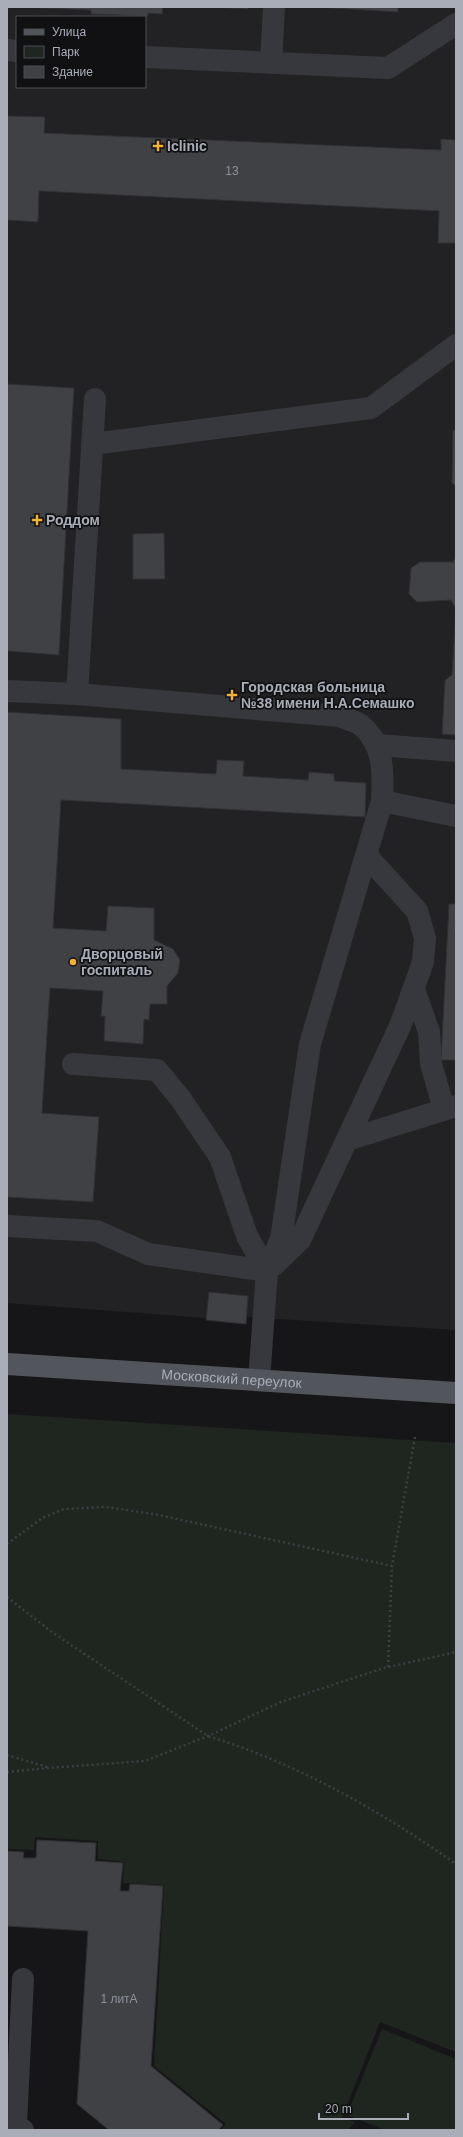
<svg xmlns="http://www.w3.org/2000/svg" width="463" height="2137" viewBox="0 0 463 2137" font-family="Arial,sans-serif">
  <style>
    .built { fill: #222225; fill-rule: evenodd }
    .green { fill: #1e261f }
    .building { fill: #404145; stroke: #303034 }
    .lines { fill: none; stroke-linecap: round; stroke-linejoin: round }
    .path { stroke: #3d3f44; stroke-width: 2.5; stroke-dasharray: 2 3; stroke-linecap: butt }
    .minor { stroke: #37383d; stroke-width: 22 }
    .major { stroke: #53555c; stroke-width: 22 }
    .poi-dot { fill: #f2b134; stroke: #111113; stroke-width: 1.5 }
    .labels { text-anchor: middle; stroke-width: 3.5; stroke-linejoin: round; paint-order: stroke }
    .number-label { font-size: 12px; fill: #8e929b }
    .poi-label { font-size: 14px; font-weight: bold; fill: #a8adb8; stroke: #111113; text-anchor: start }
    .street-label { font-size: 14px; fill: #a8adb8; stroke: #111113 }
  </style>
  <rect width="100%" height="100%" fill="#161618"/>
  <path class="built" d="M7 7H456V1330L247 1317 246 1324 206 1320V1318L7 1303ZM17 17H145V87H17Z"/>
  <path class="green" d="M7 1414 456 1443V2052L380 2022 342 2118 355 2122 348 2130H221L226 2124 154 2066 164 1885 123 1883 124 1862 98 1859V1841L35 1837 34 1850 7 1849Z
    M382 2029 456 2059V2130H385L347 2115Z"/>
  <path class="building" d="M20 7H163L162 14 148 13V16L91 14V10Z
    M214 7H248V9Z
    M316 7H398V12Z
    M7 116 45 117 44 133 441 150V139L456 140V243H438L439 211 39 191 38 222 7 220Z
    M7 384 74 388 59 655 7 651Z
    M453 430H456V486L452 483Z
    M164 533 165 579H133V534Z
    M456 557V735L442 734 445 680 452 675 456 609 451 600 417 602 409 594 411 568 420 562H453Z
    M7 712 121 719V769L216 774 217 760 244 761 243 776 308 780 309 772 334 774V781L366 783 365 817 61 800 53 928 106 931 108 906 154 908V940L173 949 180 960 178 973 167 986V1004H150L149 1020 144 1019 143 1044 104 1041 105 1016H101L103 991 50 988 42 1113 99 1117 93 1202 7 1197Z
    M449 904H456V1060H441Z
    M209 1292 248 1296 246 1324 206 1320Z
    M37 1840 96 1843 95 1861 123 1863 120 1891H129L130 1884 163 1886 151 2066 223 2125 218 2130H109L77 2104 88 1931 7 1926V1851L24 1852 23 1858H36Z"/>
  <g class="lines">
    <path class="path" d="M7 1544 42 1518 64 1509 106 1507 159 1515 392 1566
      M7 1597 53 1633 208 1736C298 1764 379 1810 456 1864
      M388 1667 392 1566 415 1437
      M7 1755 47 1767
      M7 1772 48 1768 145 1761 208 1736 281 1702 384 1668 456 1652"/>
    <path class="minor" d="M7 50 17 51
      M145 57 388 68 456 24
      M271 63 274 7
      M93 444 371 408 456 345
      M7 691 77 694 339 716C346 719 357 721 362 726 385 746 383 774 382 801L310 1044 281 1239 267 1271 259 1380
      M77 694 95 399
      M378 745 456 751
      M382 801 456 816
      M414 989 429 1032 431 1064 444 1109
      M73 1064 157 1070 180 1098 220 1157 247 1236 267 1271
      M347 1140 456 1106
      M7 1226 97 1231 148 1254 267 1271
      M274 1265 300 1240 400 1026 423 962 425 938 417 911 366 855
      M23 2130 16 2124 23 1979"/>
    <path class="major" id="s1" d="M7 1364 456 1393"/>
  </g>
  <g class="poi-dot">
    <path d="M156 140h4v4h4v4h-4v4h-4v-4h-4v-4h4z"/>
    <path d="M35 514h4v4h4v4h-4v4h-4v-4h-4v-4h4z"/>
    <path d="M230 689h4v4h4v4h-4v4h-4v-4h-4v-4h4z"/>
    <circle cx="73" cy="962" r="4"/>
  </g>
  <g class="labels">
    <g class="number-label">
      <text x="232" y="175">13</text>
      <text x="119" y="2003">1 литА</text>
    </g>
    <g class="poi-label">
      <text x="167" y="151">Iclinic</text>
      <text x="46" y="525">Роддом</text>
      <text x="241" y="692">Городская больница<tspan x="241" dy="16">№38 имени Н.А.Семашко</tspan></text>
      <text x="81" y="959">Дворцовый<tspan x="81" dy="16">госпиталь</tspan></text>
    </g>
    <g class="street-label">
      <text dy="5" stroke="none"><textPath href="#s1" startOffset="225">Московский переулок</textPath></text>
    </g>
  </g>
  <rect width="463" height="2137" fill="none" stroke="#a8adb8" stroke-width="16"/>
  <rect x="16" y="16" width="130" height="72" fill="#111113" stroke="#4d4f55"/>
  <rect x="24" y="29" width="20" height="6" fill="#53555c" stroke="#4d4f55"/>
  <text x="52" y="36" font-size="12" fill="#a8adb8">Улица</text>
  <rect x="24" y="46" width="20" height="12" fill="#1e261f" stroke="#4d4f55"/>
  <text x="52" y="56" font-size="12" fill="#a8adb8">Парк</text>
  <rect x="24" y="66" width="20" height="12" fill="#404145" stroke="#4d4f55"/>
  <text x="52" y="76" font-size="12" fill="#a8adb8">Здание</text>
  <path d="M319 2113v6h89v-6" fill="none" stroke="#a8adb8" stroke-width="2"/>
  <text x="325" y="2113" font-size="12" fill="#a8adb8" stroke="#111113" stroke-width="3" paint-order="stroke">20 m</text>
</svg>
